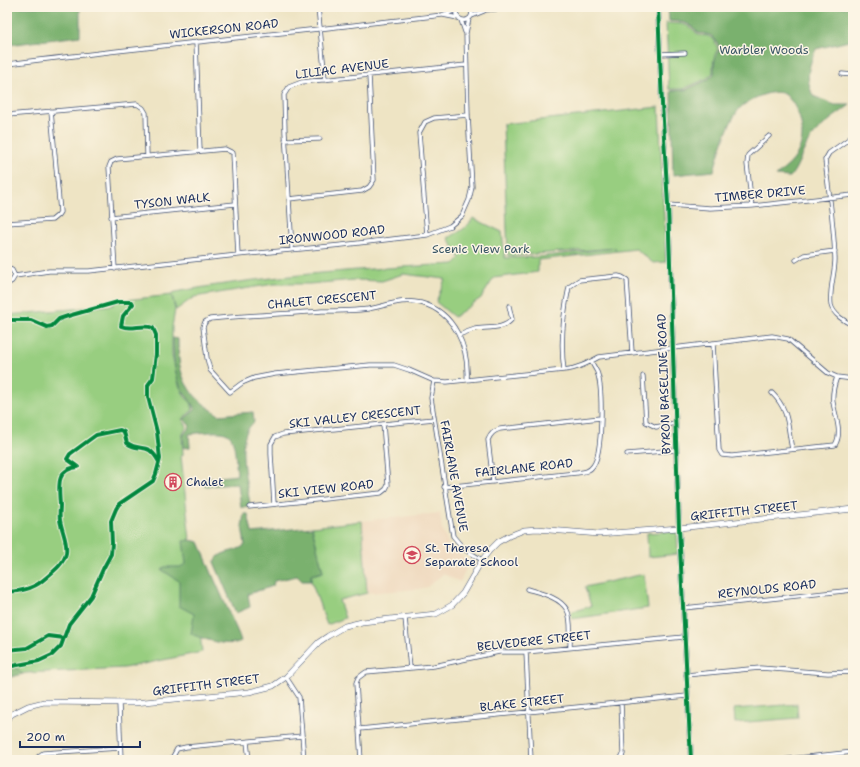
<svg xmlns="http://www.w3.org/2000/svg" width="860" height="767" viewBox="0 0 860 767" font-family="'Shantell Sans',sans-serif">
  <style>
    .built { fill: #eed7bb }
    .green { fill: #98ce80; stroke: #5a7e6f }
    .forest { fill: #7ab16e; stroke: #4a7066 }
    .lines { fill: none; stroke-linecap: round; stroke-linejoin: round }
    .street-casing { stroke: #3b4a6d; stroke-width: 5 }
    .secondary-casing { stroke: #3b4a6d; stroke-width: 6 }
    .street { stroke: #fff; stroke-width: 3.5 }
    .secondary { stroke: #fff; stroke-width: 5 }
    .cycleway-casing { stroke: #fcf5e5; stroke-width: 6 }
    .cycleway { stroke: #00873e; stroke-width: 4 }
    .labels { text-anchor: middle; stroke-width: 3; stroke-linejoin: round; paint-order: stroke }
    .street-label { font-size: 12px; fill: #1b2f5e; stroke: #fcf5e5 }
    .park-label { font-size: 12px; fill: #3a5766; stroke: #fcf5e5 }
    .poi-label { font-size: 12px; fill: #1b2f5e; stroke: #fcf5e5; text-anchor: start }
  </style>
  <rect width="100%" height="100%" fill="#fcf5e5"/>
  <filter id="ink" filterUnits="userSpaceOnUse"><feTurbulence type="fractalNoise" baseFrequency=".025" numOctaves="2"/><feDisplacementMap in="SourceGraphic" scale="8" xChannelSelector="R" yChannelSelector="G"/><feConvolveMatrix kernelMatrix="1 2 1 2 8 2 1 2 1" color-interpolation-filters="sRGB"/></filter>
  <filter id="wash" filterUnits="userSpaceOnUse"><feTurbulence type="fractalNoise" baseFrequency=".012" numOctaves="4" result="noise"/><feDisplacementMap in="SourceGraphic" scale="16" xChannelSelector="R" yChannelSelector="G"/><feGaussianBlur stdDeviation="0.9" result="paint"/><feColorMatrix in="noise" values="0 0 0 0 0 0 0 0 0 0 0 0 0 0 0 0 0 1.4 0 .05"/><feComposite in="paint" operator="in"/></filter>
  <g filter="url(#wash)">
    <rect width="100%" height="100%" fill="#eee4c4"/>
    <path class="built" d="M440 513 442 529 450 548 469 561 460 582 443 574 427 587 419 589 367 593 362 521Z"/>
    <path class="green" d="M666 23C681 24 688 22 698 35L708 36 714 39 718 49C713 57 713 64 713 73L706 79 683 89H669Z
      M659 107 666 262 653 263 636 249 538 260V272L494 278 481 298 454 317 436 302 445 279 403 274 382 281 354 280 309 284H274L194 297 176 310 172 296 175 310 172 327V356L179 385 185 397 191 402 193 410 182 419 187 426 182 436 183 455 181 456 202 652 124 668 27 673 7 677V315L113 305 115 301 172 295V293L180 291C271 275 362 269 454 264L460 258 448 238C457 233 468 228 473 218L502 232 505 258 538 257 616 248 508 256 503 124Z
      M362 521 367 593 339 600 345 618 327 625 311 581V575L323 572 312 527Z
      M673 531 677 533 678 554 648 557 647 533Z
      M644 574 648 608 572 619 571 612 591 606 585 587Z
      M797 704 798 718 735 723 734 709Z"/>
    <path class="forest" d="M7 7H80V36L7 45Z
      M668 7H853V43L849 41 816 49C808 68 805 77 813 96L835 105H850C837 115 821 125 811 138 802 149 800 165 790 177L776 176C784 169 793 163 797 154 806 137 802 117 792 102 790 100 788 97 786 95 775 87 750 99 741 107 729 119 718 155 714 171L673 175 671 91 685 90 707 80 714 74C714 64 714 57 720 49 714 35 713 35 698 33 690 22 683 22 669 21Z
      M173 338 178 339C178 379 186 393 219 415L253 412 254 422C252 424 250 426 248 429 237 447 247 484 250 504L248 506 241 508 238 484 204 486V479L237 475C233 429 236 429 189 434L190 447 184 448 183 436 190 426 184 419 195 410C192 401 184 395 180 386 174 371 173 354 173 338Z
      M244 514H248L252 533 312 527 323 572 311 575V581H302L297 576 274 581 273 586 248 594 250 607 236 613 214 562C221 549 234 554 245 545L242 526Z
      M190 540 199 542 213 576 239 635 241 641C228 648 204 639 191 634L194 614 179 606V581L162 570 164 567H180L186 564 183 541Z
      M7 659 23 674 7 678Z"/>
  </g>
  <g filter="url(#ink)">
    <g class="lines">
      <g class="street-casing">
        <path id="street" d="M318 7 325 80
          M459 7 456 14C461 26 477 19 470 8
          M471 8 485 10 517 7
          M443 15 458 18
          M472 16 484 11
          M461 20 465 32
          M196 41 200 151
          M660 54 685 53
          M7 64C152 46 297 32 442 15L457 10
          M842 74 853 75
          M7 115 137 104 143 108 146 113 147 156
          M853 136 829 153 825 160C829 193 834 226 835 259 835 274 829 289 831 305 833 314 845 322 853 325
          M285 140 320 139
          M289 199 362 191 369 187 374 180 369 75
          M668 205 710 208 752 206 853 195
          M752 206 747 164 748 155 769 136
          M111 217 235 204
          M7 223 52 220 58 215 60 212 51 111
          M427 235 419 133 425 122 434 118 468 115
          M292 249 285 132 284 95 289 87 302 82 466 65
          M796 260 804 255 835 251
          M7 268 12 270 15 276 12 281 7 284
          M115 269 109 167 111 162 117 159 225 149 233 153 238 255
          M15 276 49 271H89L238 255 342 245 427 235 450 226 462 216 469 200 472 187 468 115 466 33 469 19
          M459 335C464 333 469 331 475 329 487 327 504 330 512 319L509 306
          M713 343 719 450 722 455 732 456 835 445C843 432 835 416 833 402 832 393 834 385 837 377
          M564 370C560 342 563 315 569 287L579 280 618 276 622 277 627 280 632 352
          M643 376 646 422 656 427 675 423
          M467 380C469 348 455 312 421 303 401 298 387 306 368 309 353 311 337 311 322 311 285 314 248 315 210 319L205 322 203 327 207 358 210 370 230 392 242 383 254 378 275 374 370 365H394L409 370 434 381 447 382 564 370C577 369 588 363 599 357L772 336 788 339 828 373 837 377 853 379
          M434 381 431 398 453 536 464 549 482 560
          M772 393C790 411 787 426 792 449
          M627 454 676 450
          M493 482 488 440C491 433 494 431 500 429L600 418
          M444 487 576 473C583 472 589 472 593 466 603 453 603 387 597 372 595 368 593 365 591 361
          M274 504 271 454V444L275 437 283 434 434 419
          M249 507 381 493 386 489 388 485 383 424
          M527 589C540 593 560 597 567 610 572 618 570 638 570 647
          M684 608 853 590
          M405 618 410 668
          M526 652 531 760
          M686 675 760 668 828 673 853 672
          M286 677 299 697 304 760
          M119 703 121 760
          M360 729 687 696
          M247 742 249 760
          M36 760 39 756 43 753 120 748
          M171 760 177 749 186 747 302 736
          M361 760 356 683 358 678 366 672 434 666 499 652H526L684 637
          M620 760 623 754 621 703
          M780 760 853 752"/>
      </g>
      <g class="secondary-casing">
        <path id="secondary" d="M658 7 662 104 668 205 679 528 691 760
          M7 719 12 714 28 706 44 702 134 703 249 692 273 686 286 677 319 642 328 636 345 626 362 622 436 614 452 605 463 593 482 560 490 550 498 542 509 536 524 530 537 529 599 534 679 528 853 509"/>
      </g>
      <use href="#street" class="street"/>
      <use href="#secondary" class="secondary"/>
      <g class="cycleway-casing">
        <path id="cycleway" d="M658 7 662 104 668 205 679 528 691 760
          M7 320H31L47 327 52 326 59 319 68 316 118 302H132L133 304 123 316 121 326C132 331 143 323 153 328L156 335V354L153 378 148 385V397L157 432 160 459 156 474 153 481 119 504 116 509 111 521 112 543 111 554 103 569 91 596 69 624 61 646 52 655 39 661 7 667
          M7 591C17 593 34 588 42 581 50 574 64 565 66 553 68 542 62 532 60 520 59 515 60 510 60 505 59 487 55 469 78 467L67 459 70 454 96 435 120 430 124 432 127 443C141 453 147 440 159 462
          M7 650 27 648 48 636 64 638"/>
      </g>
      <use href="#cycleway" class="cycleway"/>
    </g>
  </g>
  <defs>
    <g id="building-ring" transform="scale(0.9)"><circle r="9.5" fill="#fcf5e5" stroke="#d1495b" stroke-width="1.5"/><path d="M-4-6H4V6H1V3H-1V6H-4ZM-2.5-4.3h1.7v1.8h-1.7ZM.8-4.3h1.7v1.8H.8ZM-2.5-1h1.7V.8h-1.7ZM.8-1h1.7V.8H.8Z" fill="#d1495b"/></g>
    <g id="school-ring" transform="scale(0.9)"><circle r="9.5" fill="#fcf5e5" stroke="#d1495b" stroke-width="1.5"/><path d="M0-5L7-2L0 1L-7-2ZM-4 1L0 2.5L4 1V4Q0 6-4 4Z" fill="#d1495b"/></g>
  </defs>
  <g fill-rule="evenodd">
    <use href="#building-ring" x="173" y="482"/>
    <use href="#school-ring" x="412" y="555"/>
  </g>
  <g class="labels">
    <g class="street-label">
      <text transform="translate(224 29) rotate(-6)" y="4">WICKERSON ROAD</text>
      <text transform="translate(342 69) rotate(-7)" y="4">LILIAC AVENUE</text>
      <text transform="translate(760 194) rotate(-5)" y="4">TIMBER DRIVE</text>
      <text transform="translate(172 201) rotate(-6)" y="4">TYSON WALK</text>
      <text transform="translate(332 235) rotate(-6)" y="4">IRONWOOD ROAD</text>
      <text transform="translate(322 300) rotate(-5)" y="4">CHALET CRESCENT</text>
      <text transform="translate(664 384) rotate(-92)" y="4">BYRON BASELINE ROAD</text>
      <text transform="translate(355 417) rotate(-6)" y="4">SKI VALLEY CRESCENT</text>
      <text transform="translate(524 468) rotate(-6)" y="4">FAIRLANE ROAD</text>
      <text transform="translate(454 476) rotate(80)" y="4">FAIRLANE AVENUE</text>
      <text transform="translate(326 489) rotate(-6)" y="4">SKI VIEW ROAD</text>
      <text transform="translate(744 511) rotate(-6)" y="4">GRIFFITH STREET</text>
      <text transform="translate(767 589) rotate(-6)" y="4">REYNOLDS ROAD</text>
      <text transform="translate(534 641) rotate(-6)" y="4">BELVEDERE STREET</text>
      <text transform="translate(206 685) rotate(-7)" y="4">GRIFFITH STREET</text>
      <text transform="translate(522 703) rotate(-6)" y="4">BLAKE STREET</text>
    </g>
    <g class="park-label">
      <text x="764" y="54">Warbler Woods</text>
      <text x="481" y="253">Scenic View Park</text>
    </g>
    <g class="poi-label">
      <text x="186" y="486">Chalet</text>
      <text x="425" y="552">St. Theresa<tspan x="425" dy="14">Separate School</tspan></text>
    </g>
  </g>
  <rect width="860" height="767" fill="none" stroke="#fcf5e5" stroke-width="24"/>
  <path d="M20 741v6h120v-6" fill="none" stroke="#1b2f5e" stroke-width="2"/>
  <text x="26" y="741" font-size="12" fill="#1b2f5e" stroke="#fcf5e5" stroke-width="3" paint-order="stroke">200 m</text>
</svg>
